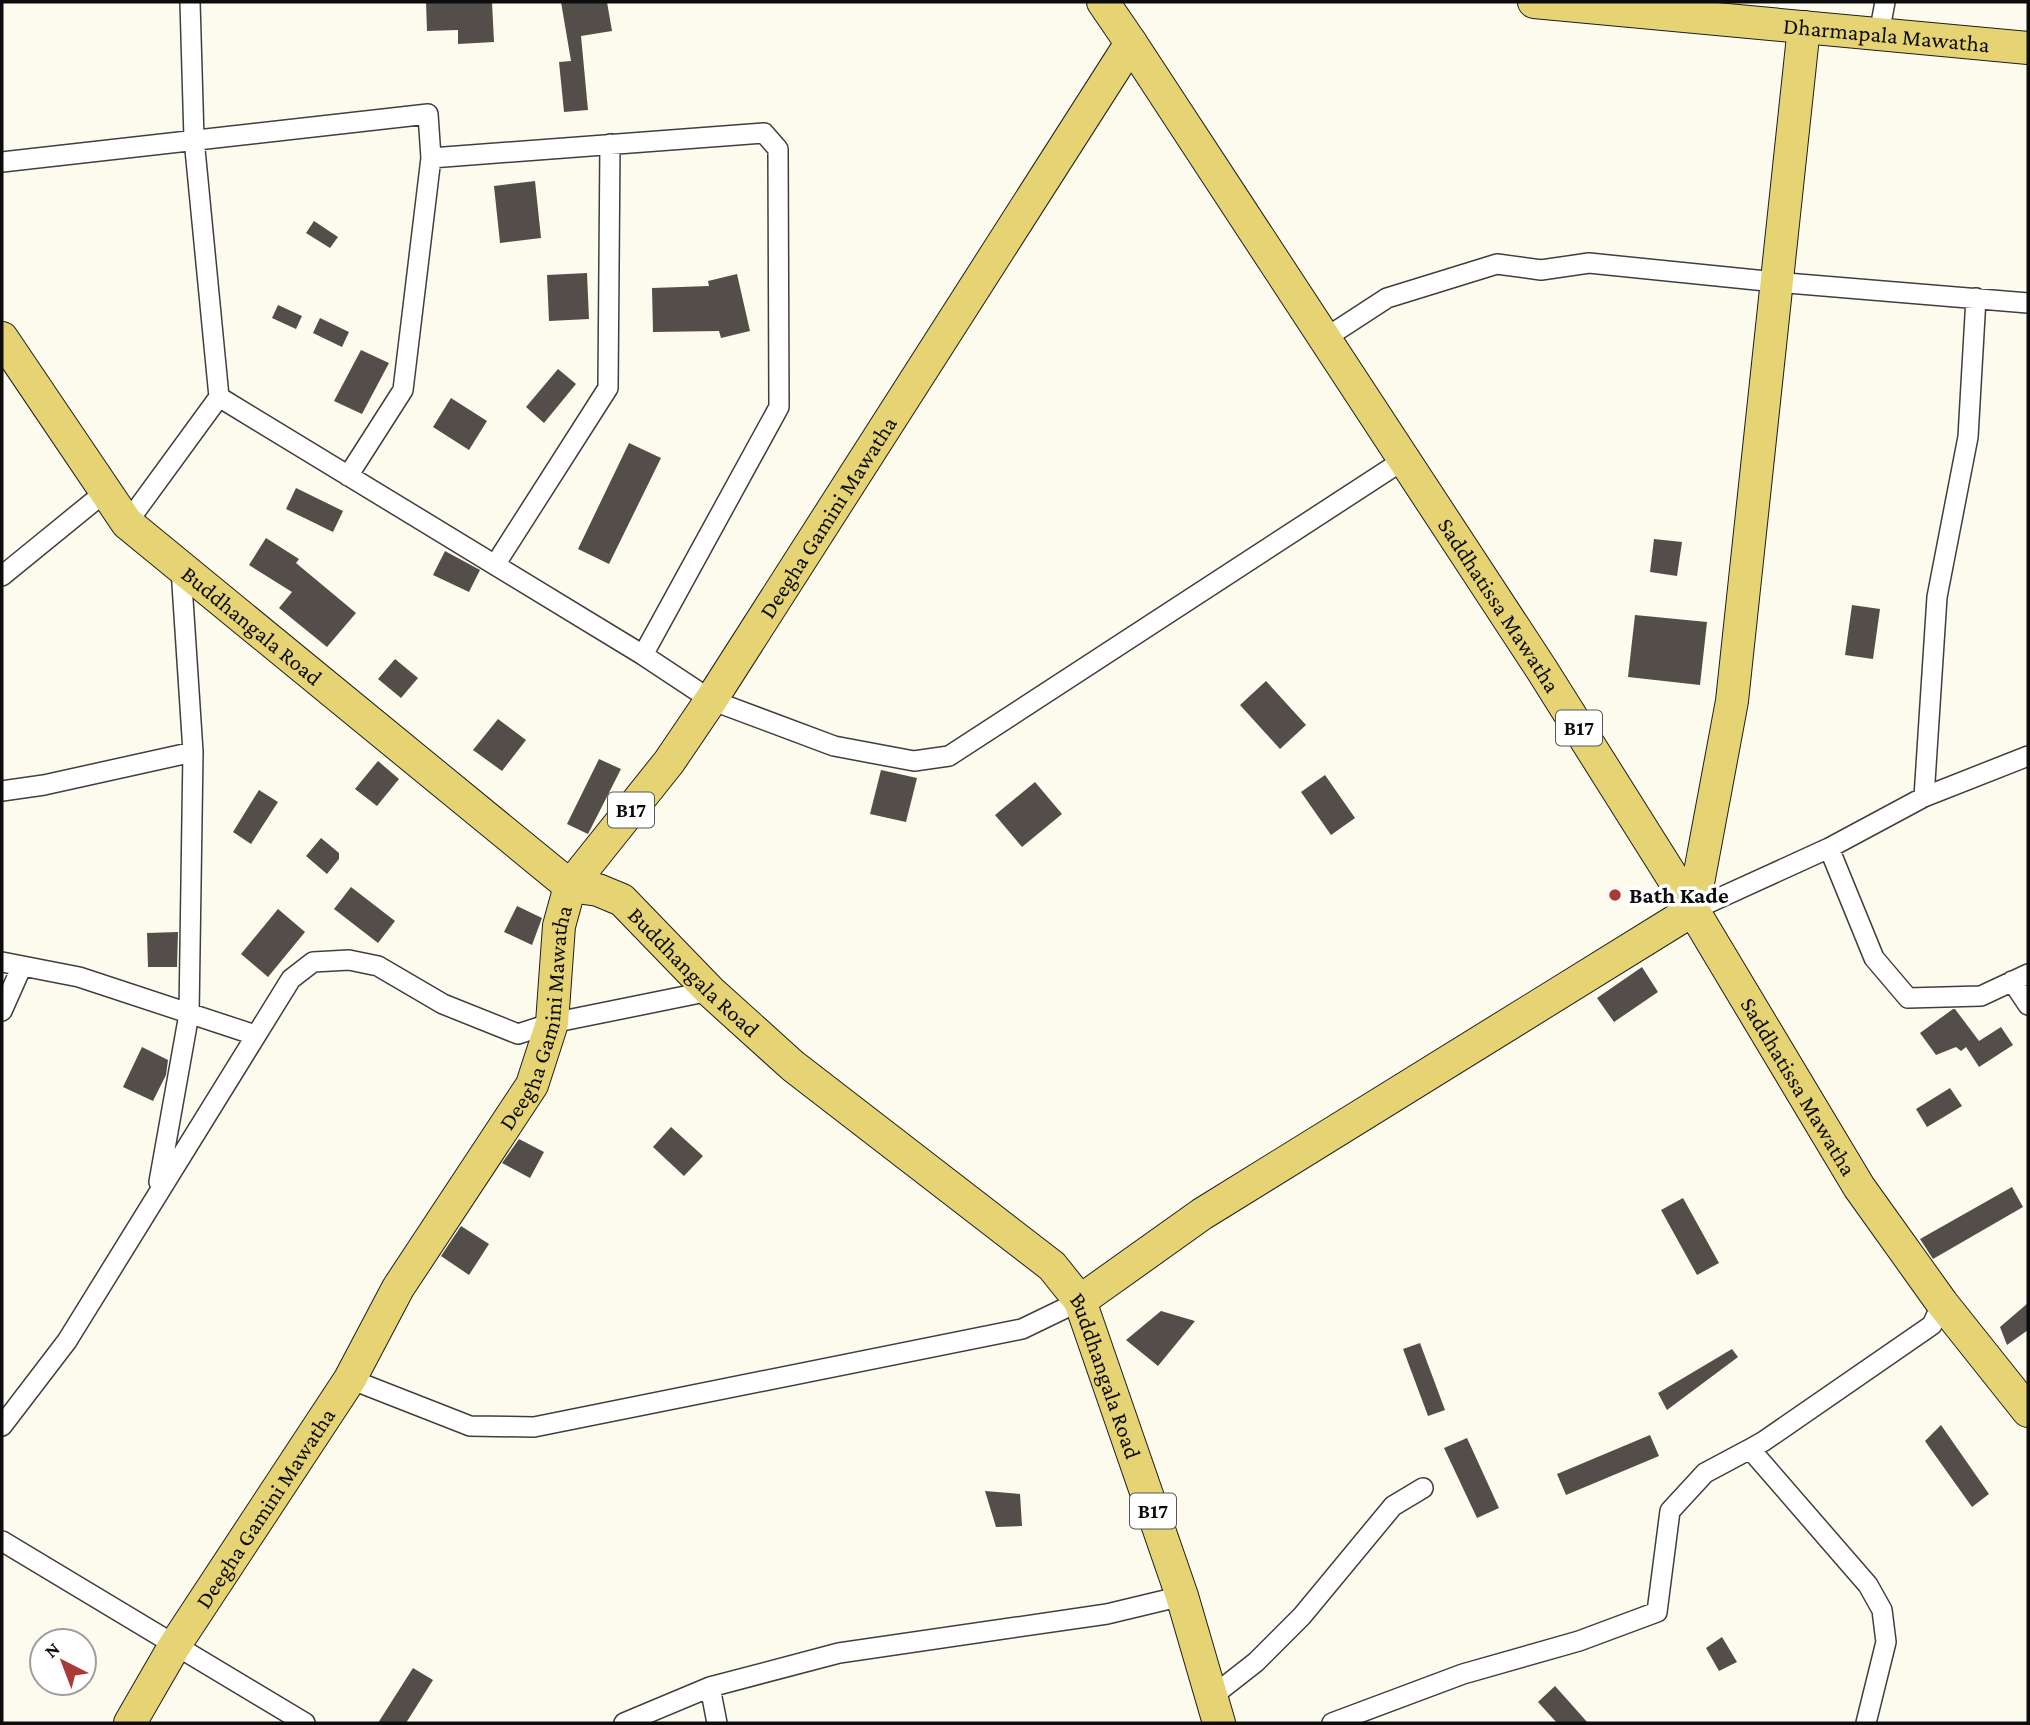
<svg xmlns="http://www.w3.org/2000/svg" width="2030" height="1725" viewBox="0 0 2030 1725" font-family="'Crimson Pro',serif">
  <style>
    .building { fill: #534e4a }
    .lines { fill: none; stroke-linecap: round; stroke-linejoin: round }
    .street-casing { stroke: #3f3f3f; stroke-width: 22 }
    .primary-casing { stroke: #1d1d1d; stroke-width: 34 }
    .street { stroke: #fff; stroke-width: 19 }
    .primary { stroke: #e6d374; stroke-width: 32 }
    .poi-dot { fill: #a93a37; stroke: #fff; stroke-width: 2.5 }
    .labels { text-anchor: middle; stroke-width: 7; stroke-linejoin: round; paint-order: stroke }
    .shield { fill: #fff; stroke: #555; stroke-width: 2 }
    .shield-label { font-size: 21px; font-weight: bold; fill: #0c0c0c }
    .street-label { font-size: 23px; fill: #0c0c0c; stroke: #fff }
    .poi-label { font-size: 23px; font-weight: bold; fill: #0c0c0c; stroke: #fff; text-anchor: start }
  </style>
  <rect width="100%" height="100%" fill="#fdfbee"/>
  <path class="building" d="M426 2H492L494 42 458 44V30L427 31Z
    M561 2H607L612 31 581 36 588 110 564 112 559 62 571 61Z
    M535 181 541 238 500 243 494 186Z
    M314 221 338 237 330 248 306 233Z
    M587 273 589 319 549 321 547 275Z
    M737 274 750 331 721 338 719 331 653 332 652 288 709 286 708 281Z
    M278 305 302 316 296 329 272 318Z
    M320 318 349 332 342 347 313 333Z
    M361 350 389 363 362 414 334 401Z
    M558 369 576 384 544 423 526 407Z
    M451 398 487 421 469 450 433 427Z
    M629 443 661 458 609 564 578 549Z
    M296 488 343 511 333 532 286 509Z
    M266 538 299 559 296 563 356 613 327 647 279 608 292 592 249 565Z
    M1654 539 1682 542 1677 576 1650 572Z
    M445 551 480 570 469 592 433 575Z
    M1852 605 1880 609 1873 659 1845 655Z
    M1635 615 1707 622 1700 685 1628 677Z
    M395 659 418 678 401 698 378 679Z
    M1266 681 1306 725 1280 749 1240 705Z
    M498 719 526 740 502 771 473 750Z
    M599 759 621 769 588 834 567 824Z
    M378 761 399 779 377 806 355 789Z
    M881 770 917 778 906 822 870 814Z
    M1325 775 1355 818 1331 835 1301 792Z
    M1035 782 1062 814 1022 847 995 815Z
    M259 790 278 802 251 844 233 832Z
    M321 838 339 853V859L327 874 306 856Z
    M351 887 395 921 378 943 334 909Z
    M517 906 542 918 532 945 504 932Z
    M278 909 305 932 268 977 241 954Z
    M178 932 177 967H148L147 933Z
    M1642 967 1658 992 1614 1022 1597 998Z
    M1953 1009H1955L1979 1041 2001 1027 2013 1045 1979 1067 1966 1047 1961 1051 1956 1047 1936 1055 1920 1033Z
    M142 1047 168 1060 166 1075 153 1101 123 1087Z
    M1950 1088 1962 1106 1927 1127 1916 1109Z
    M671 1127 703 1156 684 1176 653 1147Z
    M519 1139 544 1152 530 1178 502 1163Z
    M2012 1187 2023 1207 1933 1259 1920 1239Z
    M1683 1198 1719 1263 1697 1275 1661 1210Z
    M461 1226 489 1244 469 1275 441 1256Z
    M2028 1303V1330L2007 1345 2000 1327Z
    M1161 1311 1195 1321 1158 1366 1126 1340Z
    M1420 1343 1445 1410 1428 1416 1403 1349Z
    M1732 1349 1738 1357 1667 1410 1658 1393Z
    M1941 1425 1989 1494 1972 1507 1925 1441Z
    M1650 1435 1659 1456 1566 1495 1557 1474Z
    M1467 1438 1499 1508 1477 1518 1444 1448Z
    M985 1491 1020 1494 1022 1526 996 1527Z
    M1722 1637 1737 1662 1719 1671 1706 1648Z
    M413 1668 433 1680 406 1723H378Z
    M1555 1686 1588 1723H1557L1538 1702Z"/>
  <g class="lines">
    <g class="street-casing">
      <path id="street" d="M190 2 194 139 219 397 643 655 711 700 834 746 914 761 949 756 1405 459
        M1879 34 1885 2
        M431 158 764 133 778 149 779 407 643 655
        M2 162 428 114 431 158 403 390 348 476
        M1324 339 1387 298 1497 264 1541 270 1589 263 1776 282 2028 303
        M127 523 219 397
        M495 565 608 388 610 144
        M2 576 105 492
        M2 791 44 785 193 752
        M1924 797 1937 597 1968 437 1976 298
        M1829 848 1874 958 1908 998 1981 996 2028 974
        M1693 910 1829 848 1924 797 2028 756
        M2 962 79 977 255 1035
        M2012 981 2028 1005
        M2 1011 22 966
        M159 1182 189 1014 193 752 181 569
        M350 1379 470 1426 534 1427 1022 1329 1080 1301
        M2 1426 67 1341 291 979 313 962 349 960 378 966 443 1004 518 1034 552 1023 710 991
        M1750 1449 1764 1441 1932 1325 1942 1303
        M2 1541 305 1723
        M710 1687 717 1723
        M1210 1698 1256 1662 1302 1616 1393 1506 1423 1488
        M624 1723 710 1687 839 1653 1107 1614 1182 1596
        M1332 1723 1463 1674 1579 1641 1657 1612 1670 1511 1705 1473 1750 1449 1868 1585 1882 1610 1886 1642 1866 1723"/>
    </g>
    <g class="primary-casing">
      <g id="primary">
        <path id="s1" d="M1534 2 2028 48"/>
        <path id="s2" d="M1131 43 1542 670 1693 910 1859 1187 1942 1303 2028 1411"/>
        <path id="s3" d="M2 338 127 523 570 886 598 890 622 900 710 991 793 1066 1052 1266 1080 1301 1182 1596 1219 1723"/>
        <path d="M1080 1301 1202 1214 1693 910 1732 701 1804 27"/>
        <path id="s4" d="M130 1723 175 1645 350 1379 398 1288 532 1085 552 1023 559 926 570 886 669 762 711 700 1131 43 1103 2"/>
      </g>
    </g>
    <use href="#street" class="street"/>
    <use href="#primary" class="primary"/>
  </g>
  <circle class="poi-dot" cx="1615" cy="895" r="7"/>
  <g class="labels">
    <g class="shield">
      <rect x="1556" y="710.5" width="46" height="35" rx="5"/>
      <rect x="608" y="792.5" width="46" height="35" rx="5"/>
      <rect x="1130" y="1493.5" width="46" height="35" rx="5"/>
    </g>
    <g class="shield-label">
      <text x="1579" y="735">B17</text>
      <text x="631" y="817">B17</text>
      <text x="1153" y="1518">B17</text>
    </g>
    <g class="street-label">
      <text dy="8" stroke="none"><textPath href="#s1" startOffset="354">Dharmapala Mawatha</textPath></text>
      <text dy="8" stroke="none"><textPath href="#s4" startOffset="1409">Deegha Gamini Mawatha</textPath></text>
      <text dy="8" stroke="none"><textPath href="#s2" startOffset="672">Saddhatissa Mawatha</textPath></text>
      <text dy="8" stroke="none"><textPath href="#s3" startOffset="385">Buddhangala Road</textPath></text>
      <text dy="8" stroke="none"><textPath href="#s3" startOffset="952">Buddhangala Road</textPath></text>
      <text dy="8" stroke="none"><textPath href="#s4" startOffset="821">Deegha Gamini Mawatha</textPath></text>
      <text dy="8" stroke="none"><textPath href="#s2" startOffset="1239">Saddhatissa Mawatha</textPath></text>
      <text dy="8" stroke="none"><textPath href="#s3" startOffset="1540">Buddhangala Road</textPath></text>
      <text dy="8" stroke="none"><textPath href="#s4" startOffset="254">Deegha Gamini Mawatha</textPath></text>
    </g>
    <g class="poi-label">
      <text x="1629" y="903">Bath Kade</text>
    </g>
  </g>
  <rect width="2030" height="1725" fill="none" stroke="#0c0c0c" stroke-width="7"/>
  <g transform="translate(63 1662) rotate(318)"><circle r="33" fill="#ffffff" stroke="#9e9e9e" stroke-width="2"/>
  <path d="M0-5L12 26L0 18L-12 26Z" fill="#a93a37"/>
  <text y="-10" font-size="19" font-weight="bold" text-anchor="middle" fill="#0c0c0c">N</text>
  </g>
</svg>
